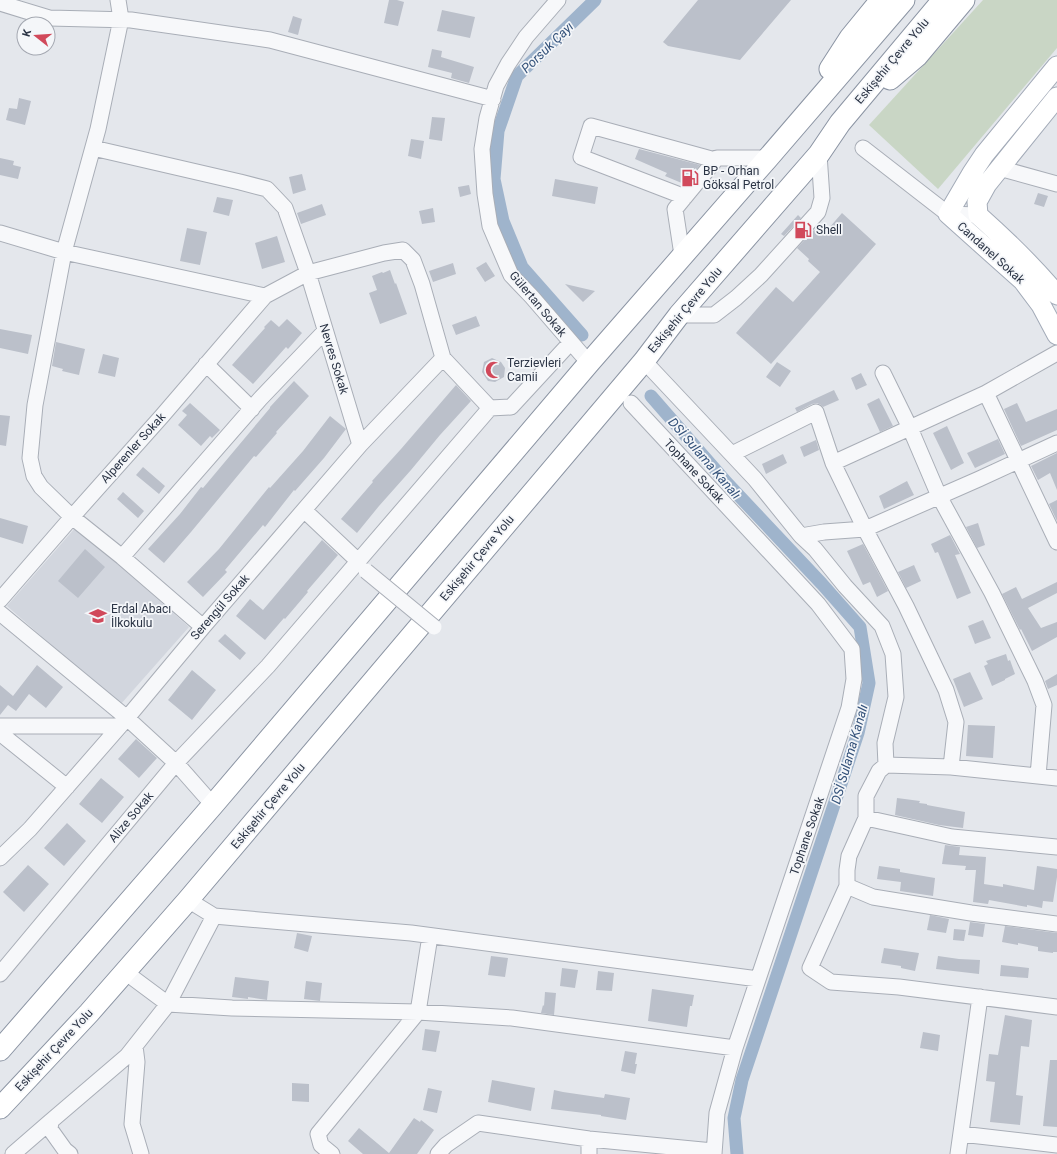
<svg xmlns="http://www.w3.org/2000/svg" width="1057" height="1154" viewBox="0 0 1057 1154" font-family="Roboto,sans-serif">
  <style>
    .built { fill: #d2d6de }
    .green { fill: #c9d6c5 }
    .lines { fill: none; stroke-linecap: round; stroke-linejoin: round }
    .canal { stroke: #9fb4cc; stroke-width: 13 }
    .building { fill: #bbc0ca }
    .minor-casing { stroke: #a9aeb7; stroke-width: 17 }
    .major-casing { stroke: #a3abb8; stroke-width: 21 }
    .highway-casing { stroke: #8b94a3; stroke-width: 23 }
    .minor { stroke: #f7f8fa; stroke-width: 15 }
    .major { stroke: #fff; stroke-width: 19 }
    .highway { stroke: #fff; stroke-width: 21 }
    .minor-bridge-casing { stroke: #a9aeb7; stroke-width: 17; stroke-linecap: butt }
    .minor-bridge { stroke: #f7f8fa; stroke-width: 15 }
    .labels { text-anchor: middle; stroke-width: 3.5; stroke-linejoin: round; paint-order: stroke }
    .street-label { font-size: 12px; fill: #2b3445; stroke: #f4f6f9 }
    .poi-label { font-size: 12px; fill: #2b3445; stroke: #f4f6f9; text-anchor: start }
    .water-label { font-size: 13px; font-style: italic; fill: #34527a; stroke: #f4f6f9 }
  </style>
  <rect width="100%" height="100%" fill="#e4e7ec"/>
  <path class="built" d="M76 527 189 627 120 705 7 606Z"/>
  <path class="green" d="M983 0H1057V48L938 189 869 125Z"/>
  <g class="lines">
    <path class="canal" d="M582 335 522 267 503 221 494 179 498 131 517 76 595 0
      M651 396 727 483 822 584 860 627 869 683 858 733 742 1080 734 1118 737 1154"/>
  </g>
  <path class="building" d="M389 0H397L404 2 398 26 384 23Z
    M698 0H791L740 60 668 46 663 42Z
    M442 10 475 17 470 38 437 31Z
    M293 16 302 19 298 35 288 32Z
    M432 49 442 51 441 57 474 67 469 83 451 78 452 73 428 67Z
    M19 98 31 101 25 125 6 120 9 108 17 109Z
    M432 117 445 118 442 141 429 139Z
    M411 139 424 141 421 159 408 156Z
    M639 149 700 165 684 184 665 176 667 173 635 159Z
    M0 158 14 161 13 165 21 167 18 179 0 175Z
    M302 174 306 190 293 194 289 177Z
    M555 179 598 187 595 204 552 196Z
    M469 185 471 194 460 197 458 187Z
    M1038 193 1048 196 1044 207 1034 204Z
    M217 197 233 200 229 216 213 212Z
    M322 204 326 215 301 224 297 213Z
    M433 208 435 222 422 224 419 211Z
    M842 213 876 244 771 364 736 333 776 287 793 302 820 272 808 261 809 259 797 248 814 230 822 236Z
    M798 215 801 218 784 236 781 234Z
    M187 228 207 232 200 265 180 261Z
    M277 236 285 262 262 269 255 243Z
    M486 262 495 276 485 282 476 268Z
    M453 263 456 274 433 282 429 271Z
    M390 270 395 284 396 283 407 314 380 324 369 293 377 290 372 276 382 272 383 273Z
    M565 284 595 291 583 302Z
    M476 316 480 326 456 335 452 325Z
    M287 319 302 333 288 349 286 347 253 384 232 365 265 328 264 327 271 320 279 327Z
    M0 329 32 335 28 354 0 348Z
    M56 342 85 349 79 375 62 371 63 369 52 366Z
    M103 354 119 358 115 377 98 373Z
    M492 358 501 362 505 368 504 377 495 382 488 381 482 372 484 362Z
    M777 362 791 371 780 387 766 377Z
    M861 373 867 385 856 390 851 378Z
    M294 381 309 396 276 432 277 433 256 457 254 456 191 532 164 563 148 549 180 514 201 487 203 488 270 408V407Z
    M456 385 471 401 440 435 411 470 379 506 357 533 341 519 373 482 372 481 401 449Z
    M834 390 839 400 823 407 821 405 817 403 812 404 797 412 795 408Z
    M879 398 893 426 880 432 867 404Z
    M190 403 220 430 212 438 210 436 201 446 178 425 187 415 182 411Z
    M1017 403 1026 422 1057 409V430L1021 446 1004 409Z
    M0 415 10 416 6 446 0 445Z
    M330 416 346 429 324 458 295 491 294 490 265 527 263 525 225 570 227 572 203 597 187 582 219 549 269 487 270 488 303 451Z
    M947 426 964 463 951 470 933 433Z
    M998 439 1005 454 975 468 967 453Z
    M816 440 819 450 804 457 800 447Z
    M1057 453V490L1050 473 1038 480 1031 466Z
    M783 454 787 463 766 474 762 464Z
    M143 467 165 486 159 494 136 475Z
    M907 481 914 495 884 509 879 496Z
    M123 492 144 511 138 518 117 499Z
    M1057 500V521L1049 504Z
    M0 518 28 526 23 544 0 537Z
    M978 523 985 545 977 548 966 527Z
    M950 535 960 554 955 555 971 593 957 599 938 552 935 553 931 544Z
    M322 540 338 555 307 591 308 592 285 619 284 618 265 640 236 616 250 599 263 610Z
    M863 544 888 591 877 597 870 582 863 585 847 551Z
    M85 549 105 567 78 598 58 581Z
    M914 565 921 581 906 588 898 572Z
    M1057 582V593L1028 608 1041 628 1057 622V637L1032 651 1021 629 1020 630 1002 594 1016 587 1022 599Z
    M983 620 991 638 975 644 968 626Z
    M225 634 246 653 240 660 218 641Z
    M1006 654 1008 661 1010 660 1015 674 1005 679V680L992 686 984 666 988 664 986 661Z
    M37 665 63 687 46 708 29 694 16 711 8 705 0 715V685L13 696Z
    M192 670 216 690 192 720 168 700Z
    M970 672 983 699 964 707 953 679Z
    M1057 674V685L1048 689 1045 681Z
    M968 725 995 726 993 758 966 756Z
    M136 739 157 758 139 778 118 759Z
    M101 778 124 797 102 823 79 804Z
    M897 798 920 801 919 803 927 804V805L965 812 963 828 939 825 895 815Z
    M67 823 86 841 64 866 44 848Z
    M945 845 960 847 959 855 986 857 984 884 1003 887V884L1034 890 1037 866 1057 869V877L1053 902 1043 901 1042 908 1027 905V907L989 900 988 904 973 902 976 870H965L966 866 942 864Z
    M28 865 49 884 24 912 3 892Z
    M879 866 900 869V872L935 878 933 896 900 891 901 882 877 879Z
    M930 915 949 919 946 933 927 930Z
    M970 922 985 924 983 937 968 935Z
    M1005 926 1057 933V952H1053V953L1038 951V947L1018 943V945L1002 942Z
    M954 929 966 930 964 941 953 940Z
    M297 933 312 936 308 952 294 948Z
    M884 948 919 953 915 971 901 968V966L881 963Z
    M491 956 508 958 505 977 488 975Z
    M938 956 959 959 980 960 979 974 936 969Z
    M1001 965 1029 968 1028 978 1000 976Z
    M562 968 578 970 575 988 560 986Z
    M598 971 614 973 612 991 596 990Z
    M235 977 269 981 267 1000 248 997V999L232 997Z
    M306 981 322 983 320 1001 304 999Z
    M652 989 694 995 692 1006H690L687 1027 648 1021Z
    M545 992 556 993 554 1015 541 1013 543 1005 544 1006Z
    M1005 1015 1032 1020 1029 1047 1021 1046 1016 1095 1023 1096 1020 1125 990 1122 995 1082 986 1081 989 1054 998 1055Z
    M425 1029 440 1031 436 1052 422 1050Z
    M923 1032 940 1035 938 1051 920 1048Z
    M625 1051 637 1053 635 1064H637L635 1074 621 1071Z
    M1050 1060H1057V1127L1043 1126Z
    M492 1080 535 1088 531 1111 488 1102Z
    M292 1083 309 1084V1102L292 1101Z
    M428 1088 442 1091 437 1113 423 1110Z
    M554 1090 563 1092 604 1098 605 1094 630 1098 626 1120 601 1116V1115L551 1109Z
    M414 1118 420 1122 421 1120 434 1130 417 1154H363L348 1141 359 1128 389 1153Z"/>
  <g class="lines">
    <g class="minor-casing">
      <path id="minor" d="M118 0 121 19 98 129 64 252 35 405 30 458 34 476 41 487 72 517 122 557 203 627
        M558 0 526 37 508 64 496 86 487 118 482 149 485 194 490 226 511 275 532 297 589 363
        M0 3 49 18 131 20 270 40 493 99
        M863 148 948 214 978 215
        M999 168 1057 184
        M685 197 581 157 591 126 715 160
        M0 233 64 252 265 296 308 273 285 208 267 189 240 182 93 148
        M682 255 675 209 717 158H768
        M679 315H714L736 298 761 275 818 212 822 198 819 154
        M644 361 755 479 801 536 824 532 865 529 979 479 1057 443
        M206 364 252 409
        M883 373 910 428 939 496 992 593 1035 681 1044 705 1038 776
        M986 393 1057 353
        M631 403 818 604 852 649 854 679 849 708 735 1048 717 1113 714 1154
        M360 445 308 273 384 253 403 250 413 260 422 284 443 358 490 408
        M732 454 816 412 833 463 865 529 906 606 946 690 956 722 951 767
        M833 463 986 393 1057 542
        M304 510 358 561
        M801 536 815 549 845 586 882 626 893 654 896 697 885 743 886 765 879 771 866 796V818
        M122 557 260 399 325 331
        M0 600 72 517 162 416 265 296
        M0 613 127 718 176 763 213 805
        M0 726H120
        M0 733 67 787
        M886 765 951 767 1057 778
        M1057 847 952 837 866 818 849 856 847 870V886L873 897 971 913 1057 924
        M0 858 30 829 127 718 203 627 360 445 443 358
        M847 886 810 968 831 982 899 987 1057 1007
        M188 900 214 916 411 933 758 979
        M125 972 168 1004 232 1008 418 1012 512 1018 735 1048
        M0 974 176 763 268 666 490 408 511 407 571 342
        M135 1046 137 1062 132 1124 141 1154
        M961 1134 1057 1145
        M13 1154 51 1121
        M70 1154 65 1150 50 1129 51 1121 127 1056 168 1004 214 916
        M332 1154 321 1145 318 1134 418 1012 430 936
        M438 1154 446 1145 478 1123 589 1139 713 1151
        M589 1154V1139
        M958 1154 980 997"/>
    </g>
    <g class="major-casing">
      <path id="major" d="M1057 66 984 155 972 173 948 214 1023 281 1041 305 1057 335
        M1057 97 987 184 977 202 978 215C1006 240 1033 266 1057 295"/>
    </g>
    <g class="highway-casing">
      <path id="highway" d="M830 69 850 38 881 0
        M890 79 917 56 964 0
        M0 1050 213 805 589 363 768 158 904 0
        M0 1108 89 1013 188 900 644 361 679 315 819 154 840 123 943 0"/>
    </g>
    <use href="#minor" class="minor"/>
    <use href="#major" class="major"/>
    <use href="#highway" class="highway"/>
    <g class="minor-bridge-casing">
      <path id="minor-bridge" d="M366 571 434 627"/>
    </g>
    <use href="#minor-bridge" class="minor-bridge"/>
  </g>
  <defs>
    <g id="fuel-bare" transform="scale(1.38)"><path d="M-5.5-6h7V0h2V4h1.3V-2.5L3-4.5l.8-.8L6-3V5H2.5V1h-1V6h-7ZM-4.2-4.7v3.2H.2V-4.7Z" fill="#d1495b" stroke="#f4f6f9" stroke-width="2.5" paint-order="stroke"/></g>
    <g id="mosque-bare" transform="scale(1.38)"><path d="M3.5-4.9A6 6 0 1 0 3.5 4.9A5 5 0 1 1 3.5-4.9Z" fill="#d1495b" stroke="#f4f6f9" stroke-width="2.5" paint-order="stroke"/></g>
    <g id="school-bare" transform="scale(1.38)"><path d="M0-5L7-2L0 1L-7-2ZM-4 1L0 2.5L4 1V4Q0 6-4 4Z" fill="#d1495b" stroke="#f4f6f9" stroke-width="2.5" paint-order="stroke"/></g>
  </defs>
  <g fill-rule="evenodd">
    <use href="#fuel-bare" x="690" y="178"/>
    <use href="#fuel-bare" x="803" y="230"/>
    <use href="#mosque-bare" x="494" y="370"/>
    <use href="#school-bare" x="98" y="616"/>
  </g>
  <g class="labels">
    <g class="street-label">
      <text transform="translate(892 61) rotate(-50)" y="4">Eskişehir Çevre Yolu</text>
      <text transform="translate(991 253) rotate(42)" y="4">Candanel Sokak</text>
      <text transform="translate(538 304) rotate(50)" y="4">Gülertan Sokak</text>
      <text transform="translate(685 310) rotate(-50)" y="4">Eskişehir Çevre Yolu</text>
      <text transform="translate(334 359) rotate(73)" y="4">Nevres Sokak</text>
      <text transform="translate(133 448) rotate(-48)" y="4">Alperenler Sokak</text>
      <text transform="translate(694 471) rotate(47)" y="4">Tophane Sokak</text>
      <text transform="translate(477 558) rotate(-50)" y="4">Eskişehir Çevre Yolu</text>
      <text transform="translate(220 607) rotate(-49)" y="4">Serengül Sokak</text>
      <text transform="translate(268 806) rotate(-50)" y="4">Eskişehir Çevre Yolu</text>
      <text transform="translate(131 817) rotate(-50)" y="4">Alize Sokak</text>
      <text transform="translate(807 836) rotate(-71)" y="4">Tophane Sokak</text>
      <text transform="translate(54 1050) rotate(-47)" y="4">Eskişehir Çevre Yolu</text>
    </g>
    <g class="poi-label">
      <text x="703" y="175">BP - Orhan<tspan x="703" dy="14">Göksal Petrol</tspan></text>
      <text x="816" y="234">Shell</text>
      <text x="507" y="367">Terzievleri<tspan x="507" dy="14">Camii</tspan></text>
      <text x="111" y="613">Erdal Abacı<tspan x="111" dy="14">İlkokulu</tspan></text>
    </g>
    <g class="water-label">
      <text transform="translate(547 47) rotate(-44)" y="5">Porsuk Çayı</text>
      <text transform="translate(705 458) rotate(49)" y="5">DSİ Sulama Kanalı</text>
      <text transform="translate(849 754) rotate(-74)" y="5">DSİ Sulama Kanalı</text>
    </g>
  </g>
  <g transform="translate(36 36) rotate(287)"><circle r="19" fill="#f4f6f9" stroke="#a4a8b1"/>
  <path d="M0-3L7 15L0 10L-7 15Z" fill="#d1495b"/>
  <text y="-6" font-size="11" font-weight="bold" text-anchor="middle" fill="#2b3445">K</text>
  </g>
</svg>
